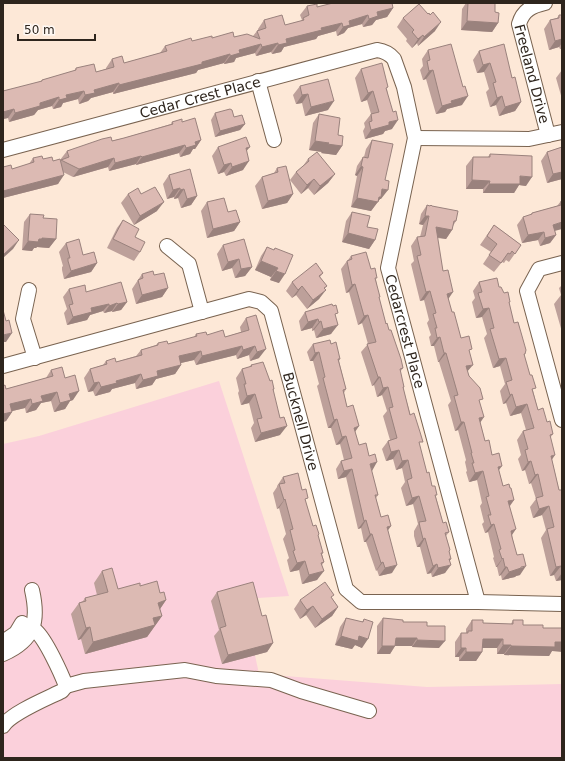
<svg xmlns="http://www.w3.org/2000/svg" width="565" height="761" viewBox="0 0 565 761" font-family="'DejaVu Sans',sans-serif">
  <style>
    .green { fill: #fbd0db }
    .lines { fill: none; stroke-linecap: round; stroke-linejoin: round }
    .minor-casing { stroke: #796350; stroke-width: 16 }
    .minor { stroke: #fff; stroke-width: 14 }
    .wall { fill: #bda09a }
    .shaded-wall { fill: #9a827d }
    .building { fill: #dcbab3; stroke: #9a827d }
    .labels { text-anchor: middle; stroke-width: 4; stroke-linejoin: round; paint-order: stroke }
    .street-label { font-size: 14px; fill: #2e251d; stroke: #fef8f4 }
  </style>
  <rect width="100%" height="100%" fill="#fde8d7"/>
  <path class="green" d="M219 381 289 596 243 599 259 674 427 687 562 684V758H3V444L39 436Z"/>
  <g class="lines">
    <g class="minor-casing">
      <g id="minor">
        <path id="s1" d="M545 3C532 6 523 10 519 24L548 135"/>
        <path d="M258 81 274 140"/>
        <path d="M415 138 529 139 562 132"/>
        <path id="s2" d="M3 150 377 50C384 51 389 53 394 59L404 87 415 138 388 268 478 602"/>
        <path d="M167 246 189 264 202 312"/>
        <path d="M562 263 539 269 527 291 562 420"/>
        <path d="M29 290 23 319 35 358"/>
        <path id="s3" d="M3 366 249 299 261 302 271 311 346 589 361 602H478L562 604"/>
        <path d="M3 642 16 633 22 623C27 626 32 628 36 631 46 640 61 673 66 686L62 691C48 698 11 713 3 726"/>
        <path d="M3 654C35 640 39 621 32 590"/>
        <path d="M66 686 84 681 185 670 216 676 271 680 301 691 369 711"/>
      </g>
    </g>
    <use href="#minor" class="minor"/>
  </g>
  <path class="wall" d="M466 3H495V12L498 23 492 32 461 30 462 9Z
    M307 6 317 7 393 8 387 17 376 20 372 25 363 27 362 24 348 28 344 33 337 36 336 31 318 36 316 39 284 47 281 52 272 54 271 52 256 56 255 53 236 58 234 62 224 64V63L198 70 196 73 113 94V92L91 98 88 101 79 104 78 99 63 103 61 107 53 109 52 106 38 110 34 115 9 122 8 118 3 119V91L40 82 42 80 74 71 76 68 96 72 106 69V68L112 59 124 63 160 53 165 46 192 41 212 38 253 36 257 31 258 30V29L264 20 285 25 301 21 302 20 300 15Z
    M559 15H562V49H560L559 47 549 50 544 29 550 20 557 18Z
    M403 18 435 31 418 46 417 43 412 48 406 41 407 39 397 27Z
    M428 50 462 105 447 109 445 112 436 114 426 79 423 80 420 70 423 66 422 59Z
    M479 51 512 78 521 102 515 111 499 116 496 105 490 107 486 92 489 89 484 72 477 73 473 60Z
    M361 69 387 89 392 129 385 131 383 134 365 139 363 131 365 127 364 123 371 114 367 100 361 102 355 78Z
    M562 70V99L556 78Z
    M300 86 328 110 305 116 302 103 296 104 293 95Z
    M215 113 234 117 245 124 240 130 215 137 211 120Z
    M319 114 338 135 342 146 336 155 321 153 322 152 309 150 313 123Z
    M172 122H182L201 140 195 149H193L190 154 180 157 179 153 136 165V164L109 171 108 167 73 177 63 172 58 184 3 198V167L12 169 29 164 33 158 43 159 53 161 60 160 67 151 124 138 171 124Z
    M372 140 381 199H380L371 211 351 207 357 176 355 175 357 166 363 157H364L366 149Z
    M218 147 246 151 243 170 226 176 224 172 218 174 212 156Z
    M562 147V179L547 183 541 161 547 152Z
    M490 154 526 186 519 185 514 193H483V189H466V166L473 157H488Z
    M308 159 335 174 328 183 314 195 308 188 301 194 290 180 296 172 303 166Z
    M277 168 293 194 287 203 262 209 255 186 262 177 274 173Z
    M169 175 197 196 191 205 181 208 178 198 174 199V197L167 199 163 184Z
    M128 194H141L157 211 134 225 121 203Z
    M561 201H562L554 231 556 235 550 243 540 246 538 240 522 243 517 225 523 217 530 215 532 213 557 206Z
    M207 202 228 212 240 222 234 231 207 238 201 211Z
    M427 205 430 206 431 205 432 206 456 221 453 226 452 230 446 239 437 238 448 300 452 312 461 338 469 353 467 372 480 403V422L485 441 492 455 499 471 503 486 510 488 514 500 510 506 512 535 520 575 516 576 515 577 502 580 501 575 499 576 497 567H496L493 558 494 557 488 532 485 533 482 524 484 522 480 506 482 503 477 480 469 482 466 472 467 471 465 462 466 460 458 430 455 431 448 405 451 401 439 362H438L434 346H431L429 337 431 335 427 323 429 320 424 300 420 301 411 264 414 261 411 246 417 237H420L423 225 419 224 421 214Z
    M352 212 367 227 375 240 369 249 342 242 346 221Z
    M30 214 43 218 56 239 49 248 37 247 36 248H34L32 251 22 250 24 222Z
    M123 220 135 237 140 252 134 261 107 248 117 228Z
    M494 225 521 245 509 262 506 260 504 263 502 262 494 272 483 264 491 252 480 245Z
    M66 243 83 255 97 263 91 272 64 279 62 270V267L63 266 59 252Z
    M223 245 252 267 245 276 235 278 232 268 222 271 217 254Z
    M267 247 274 250 275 248 279 283 270 280 271 277 255 270 261 256Z
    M351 256 371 269 376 280 379 299 386 324 403 368 400 372 404 387 403 388 427 473 436 497 443 523 449 532 446 536 450 550 449 552 450 561 445 573 432 577 431 573 427 574 420 547H417L414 536V531L418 524 413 504 406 506 401 488 405 482 402 468 396 470 393 459 386 461 382 449 388 441 390 440 383 416 387 411 382 395 377 397 374 385 372 386 361 352 368 344 362 323 358 325 349 292 346 293 341 269 347 261 348 260Z
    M323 273 320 277 327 286 324 289 319 299 307 309 296 295 292 298 286 291 292 282Z
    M142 274 154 275 168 288 162 297 136 304 132 289Z
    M479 282 499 287 509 304 514 323 525 354 524 355 538 410 547 422 553 434 550 438 552 460 559 490H562V580L556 581 554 575 550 576 541 538 546 530 542 515 533 518 530 507 536 499 531 483 529 484 525 470 522 471 518 459 521 455 517 440 523 431 526 430 521 413 510 416 506 403 503 404 500 391 505 384 500 366 493 368 484 338 487 334 482 317 476 318 472 302 475 298 473 291Z
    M562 285V332L554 304 561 295 559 288Z
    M69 289 86 292 127 302 121 310 112 312V311L104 313 103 311 90 315 87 320 67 325 64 313 67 309 63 297Z
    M305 312 336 317 331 334 316 338 314 330 312 331V328L301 331 299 321Z
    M246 318 259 358 250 361 249 355 237 359 236 355 196 365 194 360 181 363V365L175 374 156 379 152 385 136 389 135 383 112 389 110 392 95 396 93 391 88 392 84 378 90 369 103 365 106 361 116 362 136 356 141 350 156 345 158 343 168 344 194 337 196 334 225 337 241 332 240 327Z
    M313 344H331L340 359 339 361 346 389 344 393 347 407 359 445 371 471 378 495 376 498 381 517 391 526 388 530 392 573 379 576 377 570 376 571 366 542H364L361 528 358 529 346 477 338 479 336 469 341 461 344 460 340 444 336 445 331 428H328L317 386 319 384 313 361H310L307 352Z
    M251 365 270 381 274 389 273 391 280 435 255 442 251 428 254 423 249 403 241 405 238 393 239 391 236 378 242 369 249 367Z
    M51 370 65 378 73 400 70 401 65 409 54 412 51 401 41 403 36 410 26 413 25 408 12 411V412L6 421 3 422V386L6 389 46 378Z
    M283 477 302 490 313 526 318 535 323 553 322 554 324 562 322 565 317 580 302 584 299 570 290 572 287 560 289 558 283 539 286 534 279 508 277 509 273 493 277 487V486Z
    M102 571 118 589 140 586 160 593 166 600 160 609 162 616 147 637 85 654 81 639 78 640 71 614 79 603 83 601 85 598 97 595 94 583Z
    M217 592 262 616 273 643 267 652 222 664 214 636 219 630 211 601Z
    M332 598 338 607 332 616 315 628 306 615 300 619 294 609 300 600Z
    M346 618 362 622 364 619 362 648 355 645 352 649 335 645 340 627Z
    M383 618 427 626 439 648 412 647V646H395L390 654H377V626Z
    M472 620 483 623 511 624 513 620 523 625 543 628 552 651 549 656 504 655V654H497V648H482V652L476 661H459V657H455V642L461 633H466V629Z"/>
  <path class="shaded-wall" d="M393 8 387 17 376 20 372 25 363 27 369 19 377 12Z
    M368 15 362 24 348 28 344 33 337 36 343 27 349 21Z
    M467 21 498 23 492 32 461 30Z
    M441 22 435 31 418 46 424 37Z
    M342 23 336 31 318 36 316 39 284 47 281 52 272 54 278 45 286 39 321 28Z
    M423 35 417 43 412 48 418 39Z
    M562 39V43L559 47 549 50 555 41Z
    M278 43 271 52 256 56 262 47Z
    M261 44 255 53 236 58 234 62 224 64 230 56 239 50Z
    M230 54 224 63 198 70 196 73 113 94 119 85Z
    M490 63 484 72 477 73 483 65Z
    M433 70 426 79 423 80 429 71Z
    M119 83 113 92 91 98 88 101 79 104 85 95 94 90Z
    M84 91 78 99 63 103 61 107 53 109 59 100 66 95Z
    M373 91 367 100 361 102 368 93Z
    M308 94 302 103 296 104 302 95Z
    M468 96 462 105 447 109 445 112 436 114 442 106 451 101Z
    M502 96 496 105 490 107 497 98Z
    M59 97 52 106 38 110 34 115 9 122 15 113 40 103Z
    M334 101 328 110 305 116 311 107Z
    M521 102 515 111 499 116 505 107Z
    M14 109 8 118 3 119V112Z
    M398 120 392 129 385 131 383 134 365 139 371 130 389 122Z
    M245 124 240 130 215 137 220 131Z
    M201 140 195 149H193L190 154 180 157 186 148 195 142Z
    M315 141 329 143 342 146 336 155 321 153 322 152 309 150Z
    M185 145 179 153 136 165 142 157Z
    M250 147 243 155 246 148Z
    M141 156 136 164 109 171 115 163Z
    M114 158 108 167 73 177 79 169Z
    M249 161 243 170 226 176 232 167Z
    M231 163 224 172 218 174 224 165Z
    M361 166 363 167 357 176 355 175Z
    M562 172V179L547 183 553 174Z
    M335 174 328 183 314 195 320 186Z
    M64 175 58 184 3 198V191Z
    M520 176 532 177 526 186 519 185 514 193H483L489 184Z
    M314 179 308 188 301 194 307 185Z
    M472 180 490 181 483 189H466Z
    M180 188 174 197 167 199 173 190Z
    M184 189 178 198 174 199 180 190Z
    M382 189 388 190 381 199H380L371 211 351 207 357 198Z
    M293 194 287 203 262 209 268 201Z
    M197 196 191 205 181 208 187 199Z
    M164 202 157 211 134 225 140 216Z
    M425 216H429L423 225 419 224Z
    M240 222 234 231 207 238 213 229Z
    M562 222V229L547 233 553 225Z
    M436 227 452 230 446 239 430 236Z
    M544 232 538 240 522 243 528 235Z
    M348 233 375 240 369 249 342 242Z
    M556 235 550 243 540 246 545 238Z
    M42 238 56 239 49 248 37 247 36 248H34L32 251 22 250 28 241 39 239Z
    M19 240 13 249 3 258V255Z
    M239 259 232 268 222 271 228 262Z
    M261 261 278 268 271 277 255 270Z
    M97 263 91 272 64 279 71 271Z
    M252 267 245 276 235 278 241 269Z
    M276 271 285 274 279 283 270 280Z
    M355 284 349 292 346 293 352 285Z
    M302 286 296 295 292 298 298 290Z
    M168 288 162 297 136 304 142 295Z
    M326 290 319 299 307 309 313 300Z
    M430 291 424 300 420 301 426 292Z
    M453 292 447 301V294Z
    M127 302 121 310 112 312 118 304Z
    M117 303 112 311 104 313 109 306Z
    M109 304 103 311 90 315 87 320 67 325 73 317 91 308Z
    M489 308 482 317 476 318 483 309Z
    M368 315 362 323 358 325 364 316Z
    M318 319 312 328 301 331 308 322Z
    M321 321 314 330 312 331 319 322Z
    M338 325 331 334 316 338 323 329Z
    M12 333 6 342H3V335Z
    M440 337 434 346H431L437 338Z
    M242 346 236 355 196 365 202 356Z
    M255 346 249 355 237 359 243 350Z
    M266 349 259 358 250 361 257 352Z
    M201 351 194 360 172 365 179 356Z
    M319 352 313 361H310L315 353Z
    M444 353H446L439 362H438Z
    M506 358 500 366 493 368 499 359Z
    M181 365 175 374 156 379 152 385 136 389 143 380 157 371Z
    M473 365 466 373V366Z
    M141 374 135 383 112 389 110 392 95 396 101 387 116 381Z
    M378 377H380L374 385 372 386Z
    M99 382 93 391 88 392 94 383Z
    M388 387 382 395 377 397 383 388Z
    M79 391 73 400 70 401 65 409 54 412 60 403 69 394Z
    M57 392 51 401 41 403 36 410 26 413 32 404 41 396Z
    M255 394 249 403 241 405 247 396Z
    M512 394 506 403 503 404 510 395Z
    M31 399 25 408 4 413 10 404Z
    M527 404 521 413 510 416 516 407Z
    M12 412 6 421 3 422V414Z
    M484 417 478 426 479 418Z
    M337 419 331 428H328L334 420Z
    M461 422H464L458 430 455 431Z
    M287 426 280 435 255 442 261 433Z
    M359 426 353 435 354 428Z
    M346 436 340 444 336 445 342 437Z
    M399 450 393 459 386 461 391 452Z
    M555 455 549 464 551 456Z
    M408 460 402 468 396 470 402 461Z
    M531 461 525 470 522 471 528 462Z
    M377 462 372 471 370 464Z
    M502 466 496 474 498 467Z
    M352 469 346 477 338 479 344 471Z
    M483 471 477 480 469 482 475 473Z
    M538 474 531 483 529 484 535 475Z
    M419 496 413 504 406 506 412 498Z
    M285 499 279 508 277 509 284 500Z
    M514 500 508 508V501Z
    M549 506 542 515 533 518 539 509Z
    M366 520 361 528 358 529 364 521Z
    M494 524 488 532 485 533 491 525Z
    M391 526 385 534 387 527Z
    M516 529 510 538 511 531Z
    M370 534H372L366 542H364Z
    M425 538 420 547H417L423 539Z
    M503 558 497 567H496L502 559Z
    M449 559H451L446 566 451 565 445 573 432 577 438 568Z
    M305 561 299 570 290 572 297 563Z
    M383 562 377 570 376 571 381 563Z
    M437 564 431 573 427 574 433 566Z
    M397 565 392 573 379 576 385 568Z
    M526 566 520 575 516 576 515 577 502 580 509 572Z
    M561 566 554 575 550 576 556 567Z
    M505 567H507L501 575 499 576Z
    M324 571 317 580 302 584 309 575Z
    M562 573V580L556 581Z
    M166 600 158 612V603Z
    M313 606 306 615 300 619 307 610Z
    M338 607 332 616 315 628 322 619Z
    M162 616 147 637 85 654 93 642 153 618Z
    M90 627 81 639 78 640 86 628Z
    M341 636H359L368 639 362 648 355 645 352 649 335 645Z
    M396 638H417L412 646H390Z
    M483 639H503L497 648H476Z
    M417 640 445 641 439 648 412 647Z
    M555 642H562V652L552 651 549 656 504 655 511 646Z
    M273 643 267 652 222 664 228 655Z
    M503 645H511L504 654H497Z
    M382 646H395L390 654H377Z
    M461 648H466L459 657H455Z
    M466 652H482L476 661H459Z"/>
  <path class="building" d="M333 3H392L393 8 377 12 378 16 369 19 368 15 349 21 350 25 343 27 342 23 321 28 322 30 286 39 287 43 278 45V43L262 47 261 44 239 50 240 53 230 56V54L202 62V64L119 85V83L94 90 95 93 85 95 84 91 66 95 67 98 59 100V97L40 103V106L15 113 14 109 3 112V91L42 81V80L76 70V68L94 64 96 72 114 67 112 59 122 56 124 63 167 51 165 46 191 38 192 41 212 36V38L233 32 234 37 247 34 260 39 257 31 266 28 264 20 282 15 285 25 304 20 303 18 309 15 307 6 317 4V7Z
    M468 3H495V12L499 13 498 23 467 21Z
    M419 4 428 14 429 13 430 15 433 12 441 22 424 37 423 35 418 39 412 32 414 30 403 18Z
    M559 15H562V39L555 41 550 20 559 18Z
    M451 44 463 87 465 86 468 96 451 101 452 103 442 106 433 70 429 71 427 61 430 60 428 50Z
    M504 44 512 78 515 77 521 102 505 107 502 96 497 98 493 83 496 82 490 63 483 65 479 51Z
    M382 63 388 87 386 88 393 112 396 111 398 120 389 122V125L371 130 369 122 372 121 371 114 379 112 373 91 368 93 361 69Z
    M328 79 334 101 311 107 308 94 302 95 300 86Z
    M230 109 232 110 234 117 242 115 245 124 220 131 215 113Z
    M319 114 340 118 338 135 343 136 342 146 327 144 329 143 315 141Z
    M195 118 201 140 195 142 196 145 186 148 185 145 142 157 141 156 115 163 114 158 79 169 61 160 69 157 67 151 102 139 111 137 112 141 124 138 173 124 172 122 182 119V122Z
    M246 137 250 147 246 148 249 161 232 167 231 163 224 165 218 147Z
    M372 140 393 144 385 180 389 181 388 190 382 189 381 197H379L378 202 357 198 363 167 361 166 363 157 368 158Z
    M562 147V172L553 174 547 152Z
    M317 152 335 174 320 186 314 179 307 185 296 172 309 161 308 159Z
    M490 154 532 156V177L520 176V184H489L490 181 472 180 473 157H490Z
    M42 156 43 159 52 157 53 161 60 159 64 175 3 191V167L11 165 12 169 34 162 33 158Z
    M286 166 293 194 268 201 262 177 278 172 277 168Z
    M190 169 197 196 187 199 184 189 180 190V188L173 190 169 175Z
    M155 187 164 202 140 216 128 194 138 188 141 194Z
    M224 198 228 212 236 210 240 222 213 229 207 202Z
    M561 201H562V222L553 225 556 235 545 238 544 232 528 235 523 217 532 214V213L561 205Z
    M427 205 430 206 431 205 432 206 458 211 456 221H454L452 230 436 227 443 271 448 270 453 292 447 294 452 312H454L461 338 469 336 472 349 469 350 473 365 466 366 469 376 480 388 483 399 479 400 484 417 479 418 485 441 489 440 492 455 499 453 502 466 498 467 503 486 509 484 510 488H511L514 500 508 501 516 529 511 531 512 537 517 555 523 554 526 566 521 567V568L509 572 507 567H505L503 558 502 559 499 550 501 549 494 524 491 525 488 515H491L486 497 489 496 483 471 475 473 472 463H474L471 453H472L464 422H461L454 396 458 395 446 353H444L440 337 437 338 435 328H437L433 314 436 313 430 291 426 292 417 256 421 255 417 237 425 236 429 216H425Z
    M352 212 370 216 367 227 378 229 375 240 348 233Z
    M30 214 44 215 43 218 57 219 56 239 42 238V239H39L38 242 28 241Z
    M123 220 139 229 135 237 145 242 140 252 113 239Z
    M3 224 19 240 3 255Z
    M494 225 521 245 515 254 512 251 510 254 508 253 501 263 489 255 497 244 487 236Z
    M79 239 83 255 94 252 97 263 71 271 68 261V258H70L66 243Z
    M244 239 252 267 241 269 239 259 228 262 223 245Z
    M267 247 274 250 275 248 293 255 285 274 276 271 278 268 261 261Z
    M366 252 371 269 375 268 377 278H375L380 297H379L386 324 387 323 389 330H391L401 359 403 368 400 369 404 387H403L410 415 414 413 420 432 423 442H419L427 473 429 472 432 486H435L437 495H435L443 523 446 522 449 532 445 533 450 550 449 551 451 559H449L451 565 438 568 437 564 433 566 425 538 423 539 420 527 419 522 426 521 419 496 412 498 407 480 412 478 408 460 402 461 399 450 391 452 388 441 397 438 389 408 393 407 388 387 383 388 380 377H378L367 344 376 342 368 315 364 316 355 284 352 285 347 261 352 259 351 256Z
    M316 263 323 273 319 276 327 286 324 288 326 290 313 300 302 286 298 290 292 282Z
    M153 271 154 275 164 273 168 288 142 295 138 280 143 278 142 274Z
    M497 278 499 287H501L504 293 508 292 510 302H509L514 323 518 322 526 350 525 354H524L530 375H532L536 388 532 389 538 410 543 408 547 422 550 421 553 434 550 435 555 455 551 456 559 490H562V571L561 566 556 567 547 529 554 527 549 506 539 509 536 498 543 496 538 474 535 475 531 461 528 462 525 450 528 449 523 431 534 428 527 404 516 407 512 394 510 395 506 382 512 380 506 358 499 359 490 329 494 328 489 308 483 309 478 293 482 292 479 282Z
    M121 282 127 302 118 304 117 303 109 306V304L91 308 92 312 73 317 69 305 73 304 69 289 85 285 86 292Z
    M332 304 333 306 336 305 338 313 335 314 338 325 323 329 321 321 319 322 318 319 308 322 305 312Z
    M3 310 6 321 9 320 12 333 3 335Z
    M256 315 266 349 257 352 255 346 243 350 242 346 202 356 201 351 179 356 181 365 157 371 158 376 143 380 141 374 116 381 117 383 101 387 99 382 94 383 90 369 107 364 106 361 115 358 116 362 142 355 141 350 158 345V343L167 341 168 344 197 336 196 334 206 332 207 335 223 330 225 337 249 330 246 318Z
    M330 340 331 344 336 342 340 359H338L346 389 343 390 347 407 353 405 359 426 354 428 359 445 366 443 369 456 375 454 377 462 370 464 378 495H375L381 517 388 515 391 526 387 527 397 565 385 568 383 562 381 563 372 534H370L366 520 364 521 352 469 344 471 341 461 352 458 346 436 342 437 337 419 334 420 323 378 325 377 319 352 315 353 313 344Z
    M263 362 270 381 272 380 274 389H273L280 418 284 417 287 426 261 433 257 419 262 418 255 394 247 396 244 384H246L242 369 252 366 251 365Z
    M62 367 65 378 75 375 79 391 69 394 71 400 60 403 57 392 41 396 43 401 32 404 31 399 10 404 12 412 3 414V386L5 385 6 389 53 376 51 370Z
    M298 473 302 490 306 489 308 498 305 499 313 526 316 525 319 534 318 535 323 553H321L324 562 321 563 324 571 309 575 305 561 297 563 293 551 295 550 290 530 293 529 285 499 284 500 279 484 285 483 283 477Z
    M112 568 118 589 140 583V586L157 581 160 593 164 592 166 600 158 603 162 616 153 618 155 625 93 642 90 627 86 628 79 603 86 601 85 598 108 592 102 571Z
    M253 582 262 616 266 615 273 643 228 655 220 628 226 626 217 592Z
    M325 582 334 595 331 597 338 607 322 619 313 606 307 610 300 600Z
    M346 618 363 622 364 619 373 622 368 639 359 636 358 641 341 636Z
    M383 618 403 620V622H427V626H445V641L417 640V638H396L395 646H382Z
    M472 620H483V623L513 624V620H523V625H543V628H562V642H555V647L511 646V645H503V639H483L482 652H466V648H461V633H468V631H472Z"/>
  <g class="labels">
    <g class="street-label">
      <text dy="5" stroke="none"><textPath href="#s1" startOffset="87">Freeland Drive</textPath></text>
      <text dy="5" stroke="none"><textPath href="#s2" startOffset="204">Cedar Crest Place</textPath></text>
      <text dy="5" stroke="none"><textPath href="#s2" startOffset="687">Cedarcrest Place</textPath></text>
      <text dy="5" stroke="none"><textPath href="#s3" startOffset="395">Bucknell Drive</textPath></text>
    </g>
  </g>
  <rect width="565" height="761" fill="none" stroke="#2e251d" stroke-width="8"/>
  <path d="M18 34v6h77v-6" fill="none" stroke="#2e251d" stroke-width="2"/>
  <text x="24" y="34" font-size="12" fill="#2e251d" stroke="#fef8f4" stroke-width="3" paint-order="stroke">50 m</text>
</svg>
